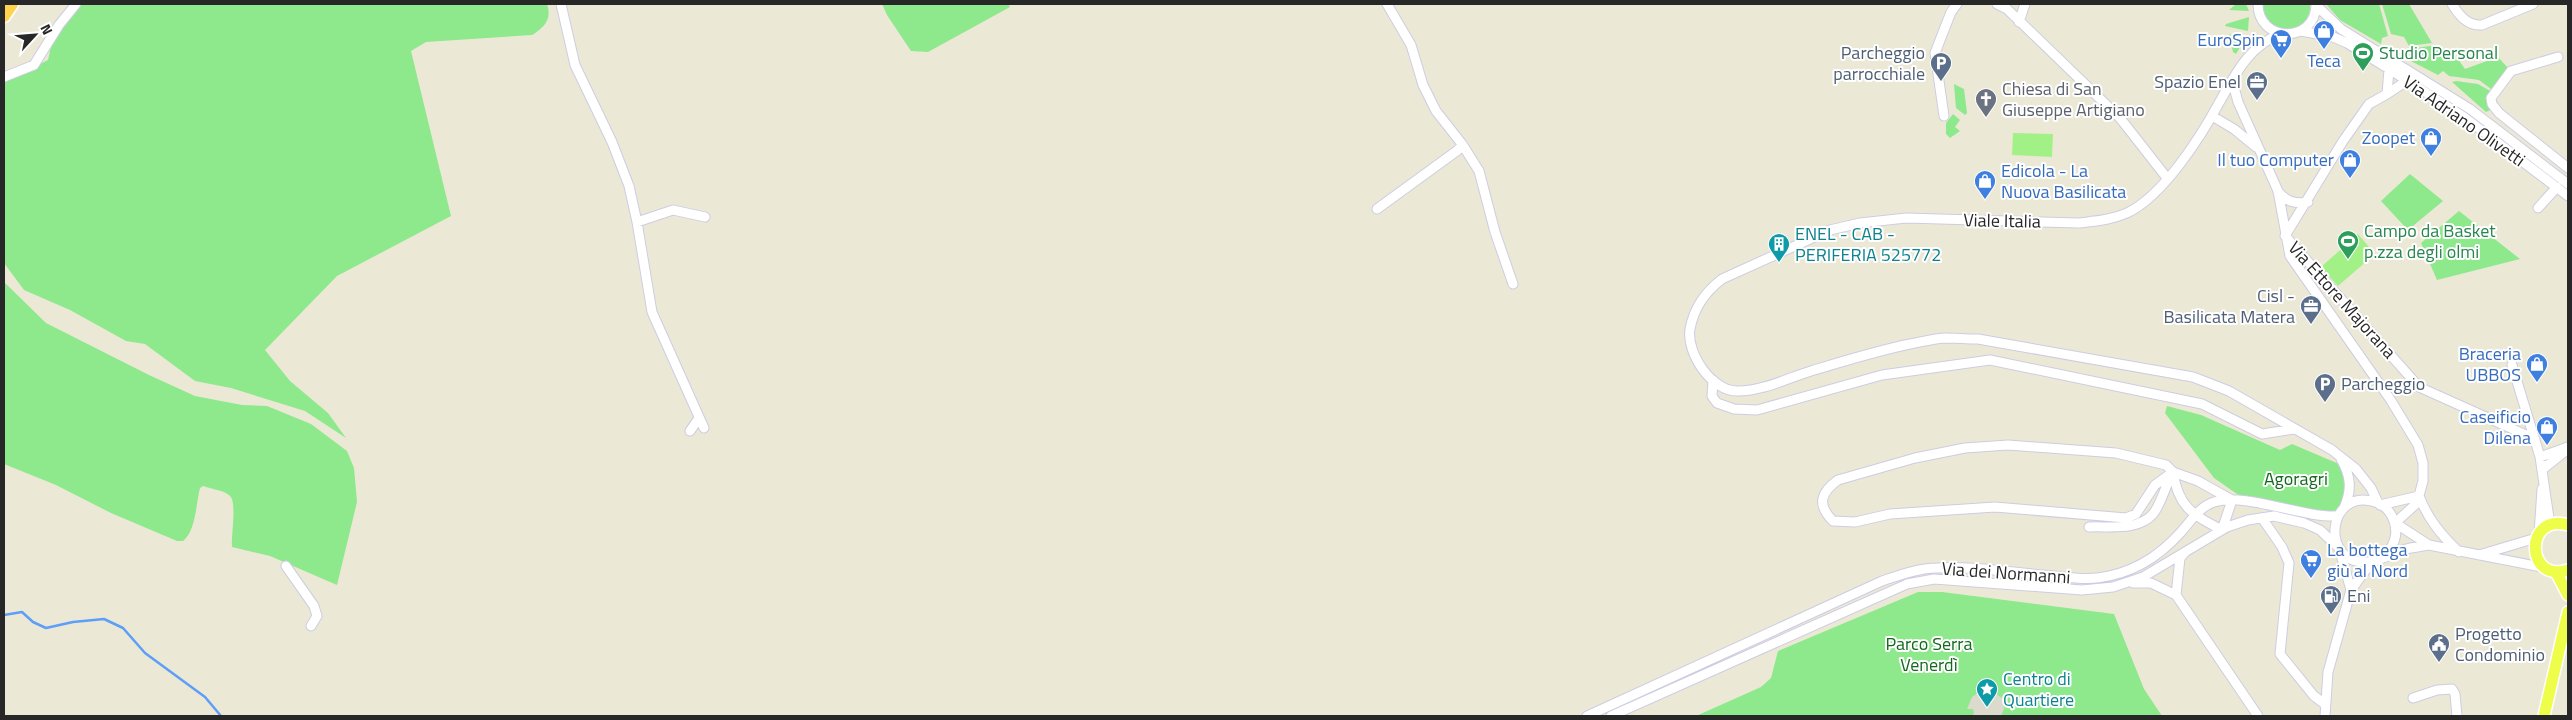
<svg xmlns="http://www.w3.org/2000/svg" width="2572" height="720" viewBox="0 0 2572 720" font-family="'Titillium Web',sans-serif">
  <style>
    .green { fill: #8ee88c }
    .pitch { fill: #a2f187 }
    .plaza { fill: #dbdacd }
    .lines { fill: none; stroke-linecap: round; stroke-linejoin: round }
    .stream { stroke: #5d9ef9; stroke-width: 2.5 }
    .minor-casing { stroke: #cecce2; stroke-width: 11 }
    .major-casing { stroke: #fff; stroke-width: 14 }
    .highway-casing { stroke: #fff; stroke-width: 15 }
    .minor { stroke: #fff; stroke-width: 9 }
    .major { stroke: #eefd49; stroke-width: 11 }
    .highway { stroke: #ffd34e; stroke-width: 12 }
    .labels { text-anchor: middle; stroke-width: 4; stroke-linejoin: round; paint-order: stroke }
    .shop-label { font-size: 18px; fill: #366cbe; stroke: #fff; text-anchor: end }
    .service-label { font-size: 18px; fill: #4e5e75; stroke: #fff; text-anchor: end }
    .leisure-label { font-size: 18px; fill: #27864d; stroke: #fff; text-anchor: start }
    .worship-label { font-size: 18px; fill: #5b616d; stroke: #fff; text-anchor: start }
    .street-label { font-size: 18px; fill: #272727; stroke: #fff }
    .culture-label { font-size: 18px; fill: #0d838f; stroke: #fff; text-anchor: start }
    .park-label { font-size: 18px; fill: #12681c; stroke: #fff }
  </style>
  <rect width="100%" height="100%" fill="#ebe9d6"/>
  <path class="green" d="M78 4H547C552 19 545 27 532 35L426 42 411 51 451 216 337 276 265 350 290 381 328 413 346 438 305 411 231 388 195 381 145 344 126 341 70 310 24 290 4 263V79L22 73 48 60 51 46Z
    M882 4H1008L1010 7 928 52 911 51 887 15Z
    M2236 4H2246L2249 11 2229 10Z
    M2263 4H2310C2312 38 2264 39 2263 4Z
    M2326 4H2379L2388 36 2382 38 2381 44 2340 20Z
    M2382 4H2409L2432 43 2409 46 2404 37 2391 34Z
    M2249 17 2248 31 2225 26 2226 24Z
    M2229 34 2237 38 2240 34 2246 37 2236 54 2233 52Z
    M2436 45 2451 58 2455 55 2465 69 2498 57 2508 68 2491 89 2479 80 2449 76 2443 71 2438 75 2407 59 2410 49Z
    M2456 81 2478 84 2492 92 2487 99 2490 110 2486 112 2452 82Z
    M1954 84 1964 89 1967 113 1965 115 1956 108Z
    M1953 114 1960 120 1955 127 1960 131 1950 138 1946 134V123Z
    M2410 174 2443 201 2408 230 2381 201Z
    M2459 211 2520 259 2437 280 2421 243Z
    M4 282 46 323 149 375 195 396 242 405 267 406 311 424 347 451 354 468 357 502 337 585 270 556 232 547C231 536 237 502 230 496 224 490 211 489 203 486L200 488C196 503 196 531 183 541H177L111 513 56 485 4 464Z
    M2167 406 2201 415 2280 450 2292 444 2346 467 2350 481 2338 516 2250 503 2214 478 2165 413Z
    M1918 592H1942L2114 614 2144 689 2162 716H1696L1761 687 1771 678 1778 651Z"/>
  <path class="pitch" d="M2013 133 2053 134 2052 157 2012 155Z
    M2358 234 2375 254 2338 286 2321 267Z"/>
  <path class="plaza" d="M1982 690H1990L2002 698 2004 709 2001 716H1972L1974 713 1973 709H1967L1972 697Z"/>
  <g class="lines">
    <path class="stream" d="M4 615 22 612 33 622 46 628 73 622 104 619 123 628 145 653 205 697 221 716"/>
    <g class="minor-casing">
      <path id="minor" d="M561 4 575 65 612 142 629 186 637 222 652 312 704 428
        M1387 4 1411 45 1423 85 1436 111 1462 144 1479 171 1495 232 1513 284
        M1997 4 2007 9 2120 118 2167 178
        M2258 4C2258 43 2316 44 2316 4
        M2452 4C2459 15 2467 26 2482 25L2533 4
        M2317 6 2341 29 2470 109 2568 184
        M2019 22 2025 4
        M2301 31 2333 37 2347 43 2389 69 2464 117 2568 196
        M2281 34C2249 45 2235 75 2219 103 2200 138 2163 196 2127 213 2111 220 2095 221 2079 223L1906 218 1860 223 1830 230 1722 279C1705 292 1694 307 1690 329 1686 353 1712 392 1738 391 1763 391 1788 378 1811 371 1844 361 1876 351 1910 344 1921 342 1933 339 1944 338 1955 338 1966 339 1978 339L2193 377 2229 391 2332 450 2356 469 2371 488 2378 503
        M2558 57 2511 71 2491 98 2492 104 2499 113 2568 168
        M2389 69 2387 94 2408 80
        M4 77 34 65 59 25 76 4
        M2232 80 2238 102 2278 191 2290 256 2390 399 2418 445 2423 463V481L2417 503 2395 523 2429 545 2546 568
        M1944 116 1935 53 1951 12 1957 4
        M2212 116 2234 129 2256 147
        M2278 192C2288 202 2294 204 2308 202
        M2538 208 2557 187
        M1377 209 1458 150 1462 144
        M637 222 673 210 705 217
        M2285 236 2343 141 2369 104 2387 94
        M2287 238 2419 387 2535 439
        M2512 365 2540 457 2550 525
        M1713 380 1712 396 1717 403 1734 409 1757 410 1882 375 1990 360 2202 404 2262 434 2294 429
        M690 431 699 418
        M2540 457 2568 447
        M2341 459C2351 476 2352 490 2344 508
        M2543 469 2568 449
        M2173 472 2155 485 2136 514 2126 518 1995 507 1890 514 1855 522 1833 521C1817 505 1820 493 1838 480L1915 458 1965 448 2008 445 2116 453 2166 465 2173 472 2198 481 2232 500
        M2173 472C2178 507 2193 515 2222 530
        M2419 496C2428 519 2441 535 2459 552
        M2380 505 2419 496
        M2262 518 2282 547 2289 563 2280 654 2314 696 2325 704
        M2089 527C2110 526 2138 531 2153 514 2161 504 2166 486 2171 474
        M2222 530 2232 500
        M2539 534 2542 489
        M2479 555 2536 538
        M286 566 314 606 317 616 311 626
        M2133 583H2151L2176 595 2180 558 2185 552
        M2351 590C2358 581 2366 568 2375 560 2380 556 2386 555 2390 549 2402 532 2394 508 2375 502 2328 487 2319 563 2366 562 2380 562 2392 553 2406 549 2413 547 2421 547 2429 545
        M2176 595 2258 716
        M2413 698 2437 690 2452 689 2455 694 2457 716
        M1587 716 1882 581C1900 575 1919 568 1937 568 1972 566 2009 572 2043 575 2061 576 2079 580 2097 578 2131 574 2158 558 2181 532 2191 521 2199 507 2214 502 2246 492 2301 518 2338 516
        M1611 716 1907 584 1934 579 2082 590 2113 587 2143 577 2227 527 2248 520 2274 516 2304 523 2320 530 2339 548 2351 590 2328 672 2325 716"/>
    </g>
    <g class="major-casing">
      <path id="major" d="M2568 525C2524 512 2525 584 2568 570
        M2556 572 2568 595
        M2544 716 2568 612"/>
    </g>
    <g class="highway-casing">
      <path id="highway" d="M4 16 12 4"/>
    </g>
    <use href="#minor" class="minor"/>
    <use href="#major" class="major"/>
    <use href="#highway" class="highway"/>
  </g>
  <defs>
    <g id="shop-pin" transform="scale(1.125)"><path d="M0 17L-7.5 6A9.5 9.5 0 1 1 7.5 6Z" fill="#3f7fe0" stroke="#fff"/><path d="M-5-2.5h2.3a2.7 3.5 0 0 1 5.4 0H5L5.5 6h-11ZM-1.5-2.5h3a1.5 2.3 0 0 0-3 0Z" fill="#fff"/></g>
    <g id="supermarket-pin" transform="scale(1.125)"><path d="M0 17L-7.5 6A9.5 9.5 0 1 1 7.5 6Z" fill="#3f7fe0" stroke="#fff"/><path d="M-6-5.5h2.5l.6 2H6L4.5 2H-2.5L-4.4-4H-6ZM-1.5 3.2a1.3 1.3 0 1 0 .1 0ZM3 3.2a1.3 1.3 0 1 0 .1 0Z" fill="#fff"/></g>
    <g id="stadium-pin" transform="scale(1.125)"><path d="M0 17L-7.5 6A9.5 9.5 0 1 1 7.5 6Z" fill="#2e9e5b" stroke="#fff"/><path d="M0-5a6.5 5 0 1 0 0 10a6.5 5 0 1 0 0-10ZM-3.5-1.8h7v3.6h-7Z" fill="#fff"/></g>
    <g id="parking-pin" transform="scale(1.125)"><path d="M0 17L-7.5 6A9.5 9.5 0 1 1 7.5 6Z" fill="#5c6f8a" stroke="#fff"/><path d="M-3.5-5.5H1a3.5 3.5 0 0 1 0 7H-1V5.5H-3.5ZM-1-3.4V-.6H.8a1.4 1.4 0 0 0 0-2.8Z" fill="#fff"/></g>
    <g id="office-pin" transform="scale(1.125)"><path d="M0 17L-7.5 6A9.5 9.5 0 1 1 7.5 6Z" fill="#5c6f8a" stroke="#fff"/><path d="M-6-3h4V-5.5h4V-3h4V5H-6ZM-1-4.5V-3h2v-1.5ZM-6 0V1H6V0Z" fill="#fff"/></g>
    <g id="church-pin" transform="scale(1.125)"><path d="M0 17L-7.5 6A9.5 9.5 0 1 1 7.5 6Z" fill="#6b7280" stroke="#fff"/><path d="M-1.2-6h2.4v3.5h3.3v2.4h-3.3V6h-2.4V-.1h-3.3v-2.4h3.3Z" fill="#fff"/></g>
    <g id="building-pin" transform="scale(1.125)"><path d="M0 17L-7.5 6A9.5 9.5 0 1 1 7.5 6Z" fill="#0f9aa8" stroke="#fff"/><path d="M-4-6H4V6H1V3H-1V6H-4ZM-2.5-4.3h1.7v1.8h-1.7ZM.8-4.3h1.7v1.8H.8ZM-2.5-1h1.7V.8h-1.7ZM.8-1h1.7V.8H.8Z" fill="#fff"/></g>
    <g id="fuel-pin" transform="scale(1.125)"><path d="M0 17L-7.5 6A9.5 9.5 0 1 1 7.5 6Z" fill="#5c6f8a" stroke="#fff"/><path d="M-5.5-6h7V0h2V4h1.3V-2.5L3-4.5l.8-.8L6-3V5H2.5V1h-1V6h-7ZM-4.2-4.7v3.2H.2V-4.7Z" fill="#fff"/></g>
    <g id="civic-pin" transform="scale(1.125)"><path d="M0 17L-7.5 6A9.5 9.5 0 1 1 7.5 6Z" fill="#5c6f8a" stroke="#fff"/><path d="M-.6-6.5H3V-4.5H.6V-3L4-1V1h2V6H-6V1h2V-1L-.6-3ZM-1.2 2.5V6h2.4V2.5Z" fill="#fff"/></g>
    <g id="sight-pin" transform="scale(1.125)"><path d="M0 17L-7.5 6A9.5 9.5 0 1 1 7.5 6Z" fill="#0f9aa8" stroke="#fff"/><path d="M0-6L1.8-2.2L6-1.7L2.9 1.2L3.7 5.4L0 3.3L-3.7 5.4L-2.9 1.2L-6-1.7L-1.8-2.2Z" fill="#fff"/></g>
  </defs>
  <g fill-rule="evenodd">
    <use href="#shop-pin" x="2324" y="31"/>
    <use href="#supermarket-pin" x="2281" y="40"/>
    <use href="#stadium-pin" x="2363" y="53"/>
    <use href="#parking-pin" x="1941" y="63"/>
    <use href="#office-pin" x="2257" y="82"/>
    <use href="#church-pin" x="1986" y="99"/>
    <use href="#shop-pin" x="2431" y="138"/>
    <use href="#shop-pin" x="2350" y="160"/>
    <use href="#shop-pin" x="1985" y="181"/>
    <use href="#stadium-pin" x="2348" y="241"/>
    <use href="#building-pin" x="1779" y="244"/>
    <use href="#office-pin" x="2311" y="306"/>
    <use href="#shop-pin" x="2537" y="364"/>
    <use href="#parking-pin" x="2325" y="384"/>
    <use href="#shop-pin" x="2547" y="427"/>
    <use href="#supermarket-pin" x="2311" y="560"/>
    <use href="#fuel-pin" x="2331" y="596"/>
    <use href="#civic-pin" x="2439" y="644"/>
    <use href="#sight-pin" x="1987" y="689"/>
  </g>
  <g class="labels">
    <g class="shop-label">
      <text x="2265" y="46">EuroSpin</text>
      <text x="2324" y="67" text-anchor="middle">Teca</text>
      <text x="2415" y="144">Zoopet</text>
      <text x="2334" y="166">Il tuo Computer</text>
      <text x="2001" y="177" text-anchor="start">Edicola - La<tspan x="2001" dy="21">Nuova Basilicata</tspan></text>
      <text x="2521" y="360">Braceria<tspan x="2521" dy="21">UBBOS</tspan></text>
      <text x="2531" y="423">Caseificio<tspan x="2531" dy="21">Dilena</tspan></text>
      <text x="2327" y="556" text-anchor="start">La bottega<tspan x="2327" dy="21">giù al Nord</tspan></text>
    </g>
    <g class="service-label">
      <text x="1925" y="59">Parcheggio<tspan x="1925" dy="21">parrocchiale</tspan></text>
      <text x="2241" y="88">Spazio Enel</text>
      <text x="2295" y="302">Cisl -<tspan x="2295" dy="21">Basilicata Matera</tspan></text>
      <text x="2341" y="390" text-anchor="start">Parcheggio</text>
      <text x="2347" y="602" text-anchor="start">Eni</text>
      <text x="2455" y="640" text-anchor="start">Progetto<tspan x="2455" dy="21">Condominio</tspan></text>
    </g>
    <g class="leisure-label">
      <text x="2379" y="59">Studio Personal</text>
      <text x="2364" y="237">Campo da Basket<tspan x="2364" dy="21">p.zza degli olmi</tspan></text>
    </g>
    <g class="worship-label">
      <text x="2002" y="95">Chiesa di San<tspan x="2002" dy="21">Giuseppe Artigiano</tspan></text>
    </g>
    <g class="street-label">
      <text transform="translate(2464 121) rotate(35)" y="6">Via Adriano Olivetti</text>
      <text transform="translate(2002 221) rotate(1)" y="6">Viale Italia</text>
      <text transform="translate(2342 300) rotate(48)" y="6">Via Ettore Majorana</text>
      <text transform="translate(2006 573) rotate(4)" y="6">Via dei Normanni</text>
    </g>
    <g class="culture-label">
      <text x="1795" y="240">ENEL - CAB -<tspan x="1795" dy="21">PERIFERIA 525772</tspan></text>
      <text x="2003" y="685">Centro di<tspan x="2003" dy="21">Quartiere</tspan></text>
    </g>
    <g class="park-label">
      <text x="2296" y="485">Agoragri</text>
      <text x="1929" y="650">Parco Serra<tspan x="1929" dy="21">Venerdì</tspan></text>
    </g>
  </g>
  <rect width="2572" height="720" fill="none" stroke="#272727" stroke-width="10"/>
  <g transform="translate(35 35) rotate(64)" stroke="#ffffff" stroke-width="4" paint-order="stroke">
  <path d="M0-4L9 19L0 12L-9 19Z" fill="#272727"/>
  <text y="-8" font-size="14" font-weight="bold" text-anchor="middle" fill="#272727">N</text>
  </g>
</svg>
